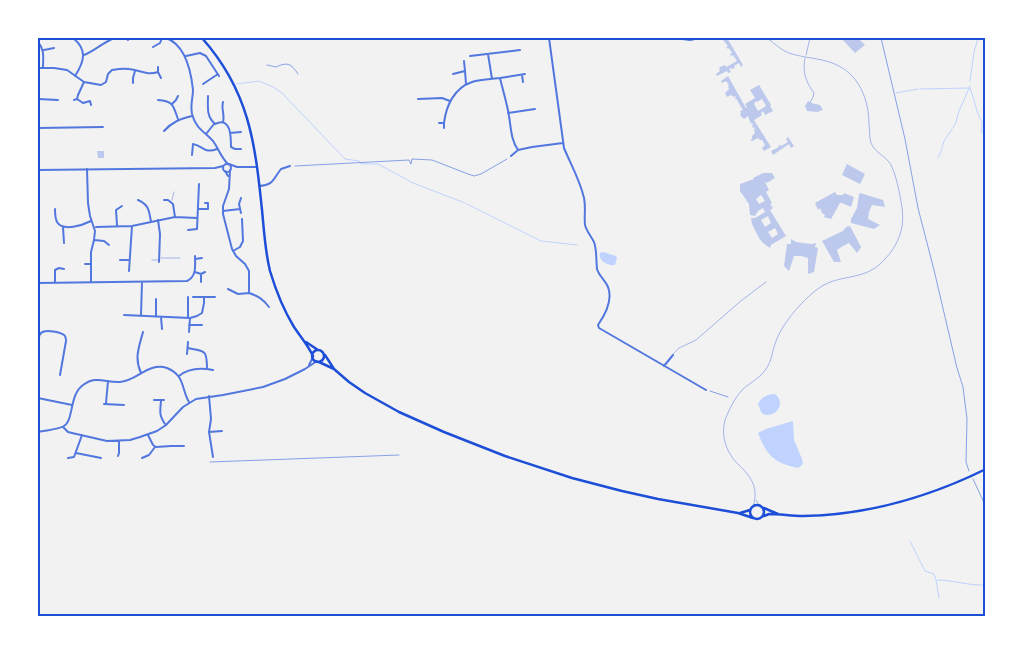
<svg xmlns="http://www.w3.org/2000/svg" width="1023" height="654" viewBox="0 0 1023 654" font-family="Merriweather,serif">
  <style>
    .water { fill: #bfd3fe }
    .lines { fill: none; stroke-linecap: round; stroke-linejoin: round }
    .stream { stroke: #bfd3fe; stroke-width: 1 }
    .building { fill: #bdc9ec; fill-rule: evenodd }
    .path { stroke: #1d4ed8; stroke-width: 0.5 }
    .service { stroke: #5277de; stroke-width: 0.5 }
    .minor { stroke: #5277de; stroke-width: 2 }
    .tertiary { stroke: #5277de; stroke-width: 2 }
    .primary { stroke: #1d4ed8; stroke-width: 2.5 }
    .neatline { fill: none; stroke: #1d4ed8; stroke-width: 2 }
  </style>
  <rect width="100%" height="100%" fill="#f2f2f2"/>
  <path class="water" d="M603 252 616 256 617 258 615 265C608 266 598 261 600 253Z
    M775 394C789 405 770 422 761 412 761 411 759 406 758 404 761 397 768 394 775 394Z
    M793 421 794 440 802 459 803 464 798 468C774 463 767 456 758 433L766 429Z"/>
  <g class="lines">
    <path class="stream" d="M970 81 974 52 978 38
      M236 84 259 81 273 87 282 93 345 159 359 161 361 164H378L413 183 465 203
      M920 89 970 88C973 96 975 104 977 111 980 120 984 120 981 131L986 135
      M896 93 918 89
      M953 128 956 122 959 111 970 86
      M942 148 944 141 952 129
      M938 158 942 149
      M467 204 541 241 577 245
      M910 541 925 571 934 574 936 580 939 598
      M937 580C953 580 969 586 986 585"/>
  </g>
  <path class="building" d="M727 38 743 65 741 67 739 63 734 66 735 68 732 69 731 68 729 69 731 72 728 73 727 71 717 76 716 74 720 71 719 69 720 67 725 65 726 67 728 66 737 61 733 55 731 56 730 54 732 53 729 48 728 49 726 47 728 46 723 40Z
    M844 38H858L865 45 855 53 842 39Z
    M728 76 746 108 747 107 745 104 755 98 750 90 759 85 771 105 770 106 773 111 765 115 763 111 761 113 762 115 759 117 754 120 771 147 764 151 762 148 765 145 762 140H760L758 138 752 141 750 140 752 139V136L755 133 754 130 755 129 754 127 753 128 752 126 753 125 752 123 751 124 748 116 744 119 740 115 741 113 740 111 743 110 738 102 737 99 736 100 735 98 736 97 735 96 734 97 731 95 727 97 725 93 729 89 728 86 729 85 726 81 722 83 721 81ZM762 99 766 106 758 111 754 104 756 101 757 102Z
    M808 101 811 103 820 105 823 110 817 112 807 111 805 106Z
    M788 137 794 146 791 148 789 144 773 155 771 151 779 147 778 146 780 145 781 146 788 142 786 139Z
    M97 151H104V158H98Z
    M847 164 865 174 860 184 842 175Z
    M763 173H772L775 178 767 183 766 182H765L769 190 766 192 772 203 770 204 773 208 770 210 786 236 771 245 770 248 763 243 759 238 752 224 751 218H755L765 212 763 208 758 211 755 216 750 215 749 204 740 191V184L754 179 753 178ZM761 195 765 201 759 204 756 199ZM768 216 771 223 765 227 761 220ZM775 228 778 234 772 238 768 232Z
    M835 192 837 195H843L844 193 854 197 851 207 842 203H840L831 219 824 217 825 215 822 213 820 208 818 210 815 203Z
    M860 193 883 200 885 207 872 205 869 212 868 219 880 225 874 229 851 223V219L857 208 859 195Z
    M850 226 861 247 857 253 849 243 843 246 837 250 841 262H834L822 241 843 231 846 227Z
    M791 239 796 242 803 243 811 244 816 243 815 247 818 248 814 272 808 274V258L801 256H794L789 271 784 266 787 244H791Z"/>
  <g class="lines">
    <path class="path" d="M881 38 905 139 918 208 934 270 957 368 963 387 967 419 966 462 969 471
      M267 65 276 67C287 62 291 63 298 74
      M295 166 409 160 411 164 412 159 432 160 468 174 474 176 481 174 507 159
      M710 391 728 397
      M210 462 399 455
      M973 479 986 507"/>
    <path class="service" d="M806 55 810 38
      M805 58C802 72 806 82 814 93L813 97 810 103
      M172 200 174 192
      M161 258H180
      M152 260H158
      M673 354 679 348 696 340 742 300 766 282
      M756 500 759 505
      M753 507C760 485 749 475 735 461 724 448 720 430 727 415 731 406 736 396 743 389 751 382 760 378 766 369 772 361 772 351 776 341 783 322 805 297 822 286 838 276 859 279 875 268 881 264 886 258 891 252 906 230 904 215 899 191 897 182 895 173 891 165 886 156 875 153 871 143 869 137 870 130 869 124 869 106 863 85 849 73 831 57 810 60 789 53 781 50 774 43 767 38"/>
    <path class="minor" d="M73 38C88 50 84 62 75 76
      M126 38 128 40
      M166 38C186 45 191 71 193 90 193 99 189 108 193 117 196 128 206 133 213 141 219 149 220 156 228 164
      M549 38 564 148C571 165 580 180 584 198 586 207 584 216 585 225 587 232 591 236 594 242 597 250 596 261 597 269 599 276 605 280 608 287 613 300 605 315 598 325L599 328 706 390
      M675 38 690 40 700 38
      M38 42C45 50 43 58 43 68
      M153 47 160 43 162 38
      M44 50 54 48
      M488 54 492 79
      M84 55C95 51 103 42 115 38
      M186 56 200 53 206 56 219 76
      M470 56 520 50
      M464 61 465 71
      M38 68H54L67 70 84 82 101 85 106 82 108 74 112 70C118 69 124 68 129 69 140 70 147 76 158 72V67
      M158 72 161 78
      M453 74 465 71 466 84
      M522 75 523 82
      M500 78 525 74
      M133 83V78L135 71
      M203 84 218 74
      M208 96C208 107 206 116 215 124 231 116 231 137 231 147L235 149H241
      M38 99 58 100
      M77 99 78 95 84 82
      M418 99 442 98 450 101
      M74 100 77 99 83 103 90 101 91 105
      M158 100C174 101 173 106 178 119
      M172 104 176 100 178 96
      M508 113 535 109
      M223 122C225 114 221 110 223 102
      M439 123H444C446 106 454 88 472 82 480 79 491 79 500 78 503 91 507 103 509 116 511 128 511 140 518 150
      M444 123V128
      M38 128 103 127
      M164 131C172 122 180 119 192 116
      M230 133 241 132
      M206 134 214 124
      M192 155 193 144C204 146 204 154 217 149
      M511 156 518 150 532 147 563 143
      M87 169 88 203 90 216 95 231 94 240 91 252V283
      M230 170 229 189 223 206V214L232 249 236 256 245 264 249 271V293
      M225 171 228 176
      M259 186C274 185 273 179 281 169L290 166
      M138 200C149 205 149 210 151 222
      M164 200H168L173 204 175 217
      M55 209C55 214 55 218 57 222 63 232 83 225 91 221
      M198 209H208V203H205
      M223 211 240 209
      M241 213 239 204 241 198
      M158 220 160 234 159 262
      M117 225 116 210 122 206
      M63 227 64 243
      M96 227 132 226 175 217 197 218
      M188 230 197 229 199 184
      M94 240 104 241 109 245
      M233 251 240 247 243 241 242 219
      M195 259 202 258
      M120 260H129
      M85 264H90
      M129 271 132 226
      M195 272 201 274 205 272
      M201 274V282
      M38 283 187 281C197 276 195 266 195 256
      M55 283V270L59 268 64 269
      M228 289 238 294 249 293
      M249 293C258 296 263 299 269 307
      M193 297H215
      M38 299H39
      M124 315 190 318 197 316 202 313 204 303V297
      M141 315 142 282
      M156 317V299
      M161 317 162 329
      M188 317V297
      M189 325H202
      M189 332 190 318
      M38 346C38 342 38 336 41 333 45 329 62 332 65 336 66 338 66 339 66 341L60 375
      M187 354 188 342
      M309 365 313 357
      M664 366 673 355
      M207 369 213 370
      M141 373C134 358 139 347 143 332
      M179 376C187 369 197 368 207 369 207 348 204 352 188 348
      M209 396 211 419 209 432 213 457
      M38 398 72 405
      M154 400H164
      M161 401C160 412 159 415 165 424
      M106 403 108 381
      M104 404 124 405
      M63 427 68 432 72 433 107 441 130 440 140 437 157 431 166 425 183 407 196 399 223 395 263 387 285 379 305 369 317 361
      M38 432C46 430 57 430 64 426 74 420 69 395 83 385 96 375 106 383 120 382 137 381 148 362 167 368 172 370 176 373 179 377 184 385 184 394 189 402
      M209 432 222 431
      M148 435 153 445 156 447 171 446H184
      M76 453 101 458
      M118 456 119 453V441
      M68 458 74 457 82 435
      M142 458 149 455 155 447"/>
    <path class="tertiary" d="M229 164 237 167H257
      M223 168a4 4 0 1 1 8 0a4 4 0 1 1-8 0Z
      M38 170 215 168 223 166"/>
    <path class="primary" d="M202 38C249 91 255 142 262 210 264 230 265 251 270 271 276 291 283 309 294 327 300 336 308 345 313 356
      M306 342 318 350
      M312 356a6 6 0 1 1 12 0a6 6 0 1 1-12 0Z
      M325 355 334 369
      M319 362 334 369 349 382 365 393 399 412 444 432 505 456 572 478 622 491 658 499 738 513 753 518
      M750 512a7 7 0 1 1 14 0a7 7 0 1 1-14 0Z
      M764 508 778 514
      M740 513 750 510
      M764 516 769 514C780 514 792 516 803 516 867 515 929 497 986 469"/>
  </g>
  <rect width="1023" height="654" fill="none" stroke="#ffffff" stroke-width="78"/>
  <rect x="39" y="39" width="945" height="576" class="neatline"/>
</svg>
